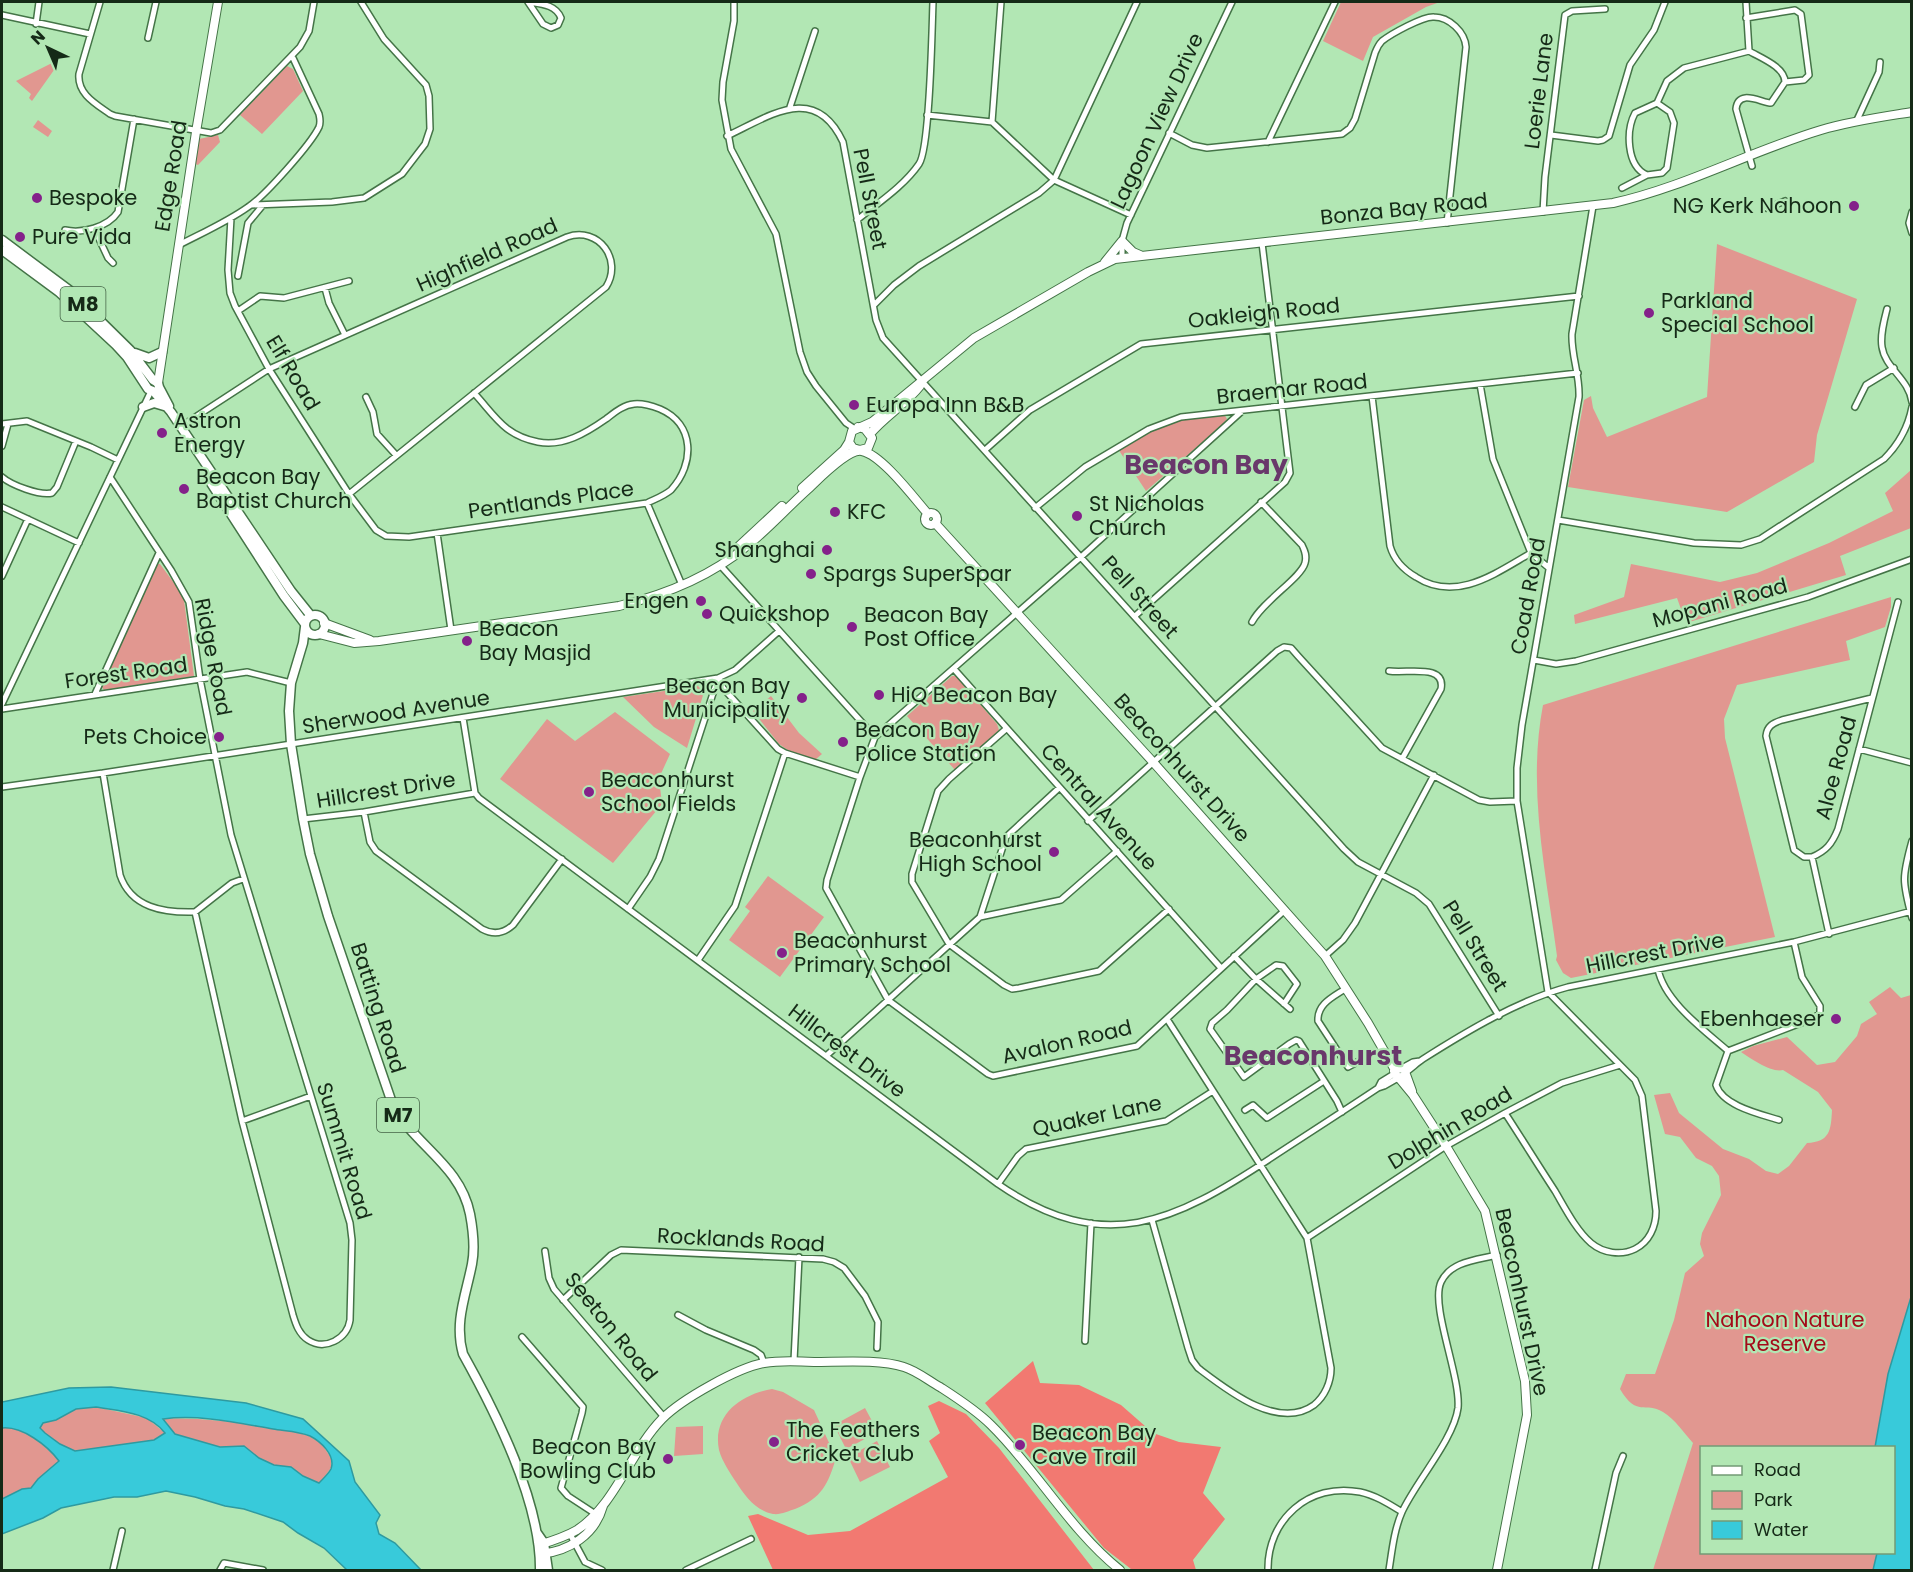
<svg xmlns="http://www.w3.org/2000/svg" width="1913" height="1572" viewBox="0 0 1913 1572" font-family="Poppins,sans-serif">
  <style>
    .green { fill: #e19790 }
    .forest { fill: #f27971 }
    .water { fill: #38cada; stroke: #2e9aa0; stroke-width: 1.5; fill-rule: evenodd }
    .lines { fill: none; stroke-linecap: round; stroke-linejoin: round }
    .street-casing { stroke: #447447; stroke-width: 8 }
    .secondary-casing { stroke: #447447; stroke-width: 10 }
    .primary-casing { stroke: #447447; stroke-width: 11 }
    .street { stroke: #fff; stroke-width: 5 }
    .secondary { stroke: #fff; stroke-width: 8 }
    .primary { stroke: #fff; stroke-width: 8 }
    .poi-dot { fill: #84218a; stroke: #b2e7b4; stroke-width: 2 }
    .labels { text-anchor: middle; stroke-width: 4.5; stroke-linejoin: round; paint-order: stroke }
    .shield { fill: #b2e7b4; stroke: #446346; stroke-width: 1.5 }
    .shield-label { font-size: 20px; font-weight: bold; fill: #152a17 }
    .street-label { font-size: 21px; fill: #152a17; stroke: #b2e7b4 }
    .poi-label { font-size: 21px; fill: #152a17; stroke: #b2e7b4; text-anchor: start }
    .park-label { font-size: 21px; fill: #a40a19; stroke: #b2e7b4 }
    .district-label { font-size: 27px; font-weight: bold; fill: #69386b; stroke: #b2e7b4 }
  </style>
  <rect width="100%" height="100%" fill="#b2e7b4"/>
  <path class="green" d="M1341 2H1440L1426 7 1373 37 1363 61 1323 41Z
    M52 63H59L32 101 29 98 31 94 16 81Z
    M287 66 293 69 303 91 262 134 240 115Z
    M38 120 52 131 48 137 33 127Z
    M218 135 220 142 198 165 195 164 199 139Z
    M1717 244 1857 299 1817 435 1814 462 1727 512 1568 487 1584 400 1591 396 1593 408 1607 437 1707 397Z
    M1224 414 1227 419 1221 426 1146 491 1118 449 1154 428 1180 419Z
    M1911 470V528L1840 556 1846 575 1686 623 1677 598 1575 624 1574 615 1624 597 1631 564 1720 582 1757 573 1829 543 1893 511 1885 493Z
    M158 564H160L177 587 184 600 194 676 104 690 101 686 102 682Z
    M1891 597V607L1885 627 1846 641 1850 660 1737 685 1724 719 1725 738 1775 937 1571 978 1563 973 1556 960 1557 956C1546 873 1527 789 1543 705Z
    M952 676H956L997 724 999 730 955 770 907 716Z
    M698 686 704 692 687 748 654 727 623 697Z
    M771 696 799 733 822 754 815 760 789 751 779 744 753 711Z
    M615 712 670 754 659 778 662 804 613 863 500 779 547 719 575 741Z
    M768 876 824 917 780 977 729 940 750 911 745 907Z
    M1890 987 1901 998 1911 995 1912 1061 1910 1066 1912 1069 1911 1297 1888 1374 1875 1447 1702 1448V1552L1877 1553 1873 1570H1653L1693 1443C1684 1433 1675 1419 1663 1412 1645 1401 1637 1418 1620 1389L1626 1374H1655L1674 1320 1685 1273 1704 1256 1700 1244 1702 1233 1721 1195 1719 1176 1712 1166 1696 1158 1680 1137 1665 1134 1654 1095 1670 1093 1679 1113 1723 1149 1749 1159 1766 1171 1778 1174 1789 1166 1807 1143C1830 1142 1831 1130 1832 1110L1818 1092 1783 1070C1772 1073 1751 1059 1741 1052L1753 1046 1787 1037 1817 1065 1835 1062 1857 1036 1861 1024 1877 1014 1869 1002Z
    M772 1389 783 1392 814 1410 836 1458C828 1484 822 1498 795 1509 788 1511 781 1515 773 1514 755 1510 745 1496 736 1482 730 1473 722 1461 719 1450 712 1415 741 1394 772 1389Z
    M96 1407 147 1418 165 1433 154 1440 75 1451 60 1444 45 1433 40 1428 42 1423 56 1420 76 1409Z
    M865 1408 878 1432 846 1449 834 1425Z
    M163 1418 198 1419 247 1423 297 1432 309 1436 322 1444 331 1458V1468L320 1483 303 1476 291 1467 274 1465 259 1458 244 1446 220 1447 175 1434Z
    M703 1426V1454L674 1456 676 1427Z
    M2 1428C23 1426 46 1446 59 1461L38 1479 32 1488 22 1489 2 1499Z
    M877 1441 890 1467 860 1482 848 1457Z"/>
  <path class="forest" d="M1033 1361 1040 1383 1079 1385 1121 1405 1153 1433 1179 1442 1221 1447 1203 1493 1225 1519 1193 1560 1196 1570 1131 1569 1104 1548 985 1403Z
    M939 1401 966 1414 999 1448 1094 1570H773L748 1516 758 1514 808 1535 850 1531 948 1477 929 1441 940 1433 928 1406Z"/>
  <path class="water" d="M1911 1297V1570H1873L1877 1553 1894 1552V1448L1875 1447 1888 1374Z
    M111 1387 246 1403 303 1419 349 1461 355 1482 380 1515 376 1523 379 1534 395 1543 421 1570H347L324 1548 298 1533 283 1522 244 1509 225 1506 195 1497 166 1491 137 1497H114L61 1508 43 1518 2 1534V1499L22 1489 31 1488 38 1479 59 1461C47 1445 22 1426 2 1428V1402L69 1388ZM96 1407C119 1411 149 1412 165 1433L154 1440 75 1451 60 1444 45 1433 40 1428 43 1423 56 1420 76 1409ZM163 1419C199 1414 238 1423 273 1429 285 1431 298 1431 310 1436 320 1441 336 1455 331 1469 329 1473 323 1479 319 1483L303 1476 291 1467 274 1465 259 1458 244 1446 220 1447 175 1434Z"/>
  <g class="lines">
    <g class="street-casing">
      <path id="street" d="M100 2 79 74C77 94 96 104 110 114L115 116 211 133 220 130 300 47 309 31 314 2
        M528 2 543 24 551 28 558 25 561 18C556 5 542 4 529 2
        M734 2V21L723 82 722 100 731 149 776 234 800 352 807 372 816 386 846 423 855 429
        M1746 2 1749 51
        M2 15 90 34
        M1746 18 1795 10 1801 14 1809 75 1804 80 1785 82
        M36 24 39 2
        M148 38 156 2
        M790 107 815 31
        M927 115 992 122
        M1857 120 1879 72 1880 62
        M992 122 1054 180 1131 215
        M992 122 1001 2
        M1169 133 1192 145 1207 148 1342 134 1350 128 1355 119 1375 53C1377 48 1378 45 1382 41 1391 34 1423 16 1434 17 1449 17 1465 32 1466 47L1447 223
        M1551 135 1598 141 1603 140 1609 136 1630 65 1654 30 1665 2
        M727 136C770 116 815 82 843 142L876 320 883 338 1344 849 1358 862 1416 893 1429 904 1499 1016
        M1268 142 1335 2
        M1647 175C1626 166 1626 130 1635 113L1657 103 1667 81 1684 68 1749 51C1761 58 1785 67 1785 82L1771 103C1762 103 1738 88 1736 109L1752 166
        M1622 188 1647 175 1662 173 1667 168 1674 123 1670 112 1657 103
        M251 205 332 202 364 198 402 174 425 144 430 129 429 96 426 85 384 39 361 2
        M1767 208 1785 201
        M1543 212 1545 177 1565 15 1572 11 1605 9
        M1912 212 1909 223 1912 233
        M231 218 228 270 230 293 235 306 269 369 349 494 376 530 386 536 409 537 647 503C655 499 664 496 671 490 695 464 695 424 660 409 652 406 643 403 634 404 623 405 614 413 606 419 586 433 563 447 538 442 504 435 496 417 474 393
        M857 220C878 203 904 186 919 164 930 148 932 28 933 2
        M94 228 108 258 113 263
        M65 230C82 234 108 227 118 212L134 119
        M179 245C202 233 227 222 248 207 264 197 311 144 319 127 321 122 320 119 319 114L293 58
        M1122 258V241L1127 223 1232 2
        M238 276 248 223 263 205
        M325 288 329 303 345 335
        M874 305 894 285 919 266 1039 193 1054 180 1137 2
        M1887 309C1884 321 1880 335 1882 347 1885 368 1909 379 1912 402
        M238 311 260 296 284 298 349 281
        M1480 384 1493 459 1531 553 1549 568
        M1372 396 1390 546C1394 560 1404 570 1416 577 1456 603 1496 573 1531 553
        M366 397 373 412 377 434 396 455
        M1855 407 1866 385 1894 368
        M1241 412 1081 557 875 737 860 777 827 880 826 888 888 1000 988 1074 993 1076 1137 1046 1285 910
        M2 424 27 421 91 447 118 460
        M180 427 269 369 567 237C599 226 623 260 606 287L349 494
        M2 446 8 424
        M985 450 1030 410 1141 344 1579 296
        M2 477C11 485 40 496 52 493L57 487 76 441
        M110 477 171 570 189 602 200 679 231 835 350 1223 352 1240 350 1320C347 1339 325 1351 308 1340 299 1334 296 1325 293 1315L242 1121 195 912
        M647 503 682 585
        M2 507 79 543
        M1035 508 1085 467 1149 429 1181 417 1578 373
        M1558 520 1694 543 1741 545 1760 539 1884 459C1899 444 1908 428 1912 407
        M437 533 451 630
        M720 565 875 737
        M2 576 28 519
        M1135 616 1285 482 1290 473 1262 243
        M1252 622C1263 601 1301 578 1305 563 1307 556 1305 551 1302 545L1261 502
        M1534 660 1556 664 1576 661 1808 597 1912 559
        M954 669 1221 968
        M1389 671C1406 674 1446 663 1441 689L1402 759
        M719 678 723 688 778 749 785 753 860 777
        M95 694 159 553
        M2 704 151 391
        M2 709 247 672 291 683
        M463 718 475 793
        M1006 729 949 779 938 791 912 874V882L949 944 1004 985 1012 989 1019 988 1099 971 1169 909
        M1859 749 1912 763
        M103 773 120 875C131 908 164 913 195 912L232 883 243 879
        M2 787 103 773 718 678 735 670 779 631
        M364 812 370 842 376 851 482 929C493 935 503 934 513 925L562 859
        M303 819 364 812 475 793 479 798 998 1184C1104 1257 1174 1222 1271 1158 1306 1135 1342 1112 1378 1088L1384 1086 1398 1078
        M1088 821 1277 651 1284 647 1291 648 1298 656 1382 748 1479 800 1490 802 1517 801
        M1912 841C1902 877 1902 881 1912 918
        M1812 857H1804L1794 850 1766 736C1767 726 1773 723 1782 720L1872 698
        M628 909 650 877 659 859 718 678
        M980 917 1061 900 1117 851
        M1829 934 1812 857C1826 851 1832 844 1838 829L1898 602
        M1234 956 1256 979 1276 965 1283 966 1297 984 1284 1004
        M1325 956 1343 940 1355 923 1434 775
        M698 960 735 906 785 753
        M1658 969C1664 1001 1704 1030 1728 1051L1716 1085C1723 1106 1760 1114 1779 1120
        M1345 989C1333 997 1317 1004 1318 1021L1348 1067 1361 1060
        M1290 1009 1256 979 1227 1010 1212 1023 1210 1029 1244 1077 1289 1044 1296 1040 1299 1041 1337 1101 1342 1112
        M1728 1051 1814 1018 1820 1013V1006L1802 977 1794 942
        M826 1056 980 917 1006 837 1059 788
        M1402 1068 1413 1062 1420 1061
        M1405 1073C1412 1068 1417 1063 1423 1059 1467 1031 1519 1000 1568 987L1794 942 1912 911
        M1378 1088 1381 1082 1394 1074
        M1245 1110 1253 1105 1267 1118 1324 1081
        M1505 1113C1522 1139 1538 1165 1555 1191 1565 1208 1576 1230 1591 1243 1603 1253 1621 1256 1635 1249 1649 1242 1656 1227 1656 1211L1642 1096 1635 1080 1548 992 1517 801V768L1522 725 1579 397C1580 375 1571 355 1572 334L1593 206
        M242 1121 311 1096
        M998 1184 1018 1156 1026 1149 1166 1121 1213 1091
        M1152 1220 1188 1348 1192 1360 1198 1368C1227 1390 1278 1431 1314 1405 1325 1396 1331 1382 1331 1368L1307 1238 1167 1019
        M1307 1238 1446 1146 1505 1113 1562 1083 1620 1065
        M545 1251 549 1278 554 1289 664 1417
        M563 1300 611 1255 621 1250 823 1259 834 1262 844 1268 865 1296 878 1322 877 1348
        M678 1315 706 1330 754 1350 761 1355 764 1363
        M522 1337 583 1407 582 1413 561 1488 568 1496 594 1513
        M1085 1341 1091 1223
        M794 1361 799 1257
        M570 1534 585 1562 602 1570
        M113 1570 122 1531
        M220 1570 224 1563 263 1570
        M686 1570 751 1539
        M1268 1570C1267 1520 1309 1482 1360 1492 1375 1495 1389 1504 1402 1512
        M1389 1570C1392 1551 1394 1530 1402 1512 1415 1483 1454 1439 1458 1408 1461 1377 1430 1306 1441 1282 1451 1261 1477 1260 1497 1255
        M1595 1570 1616 1473 1623 1456"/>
    </g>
    <g class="secondary-casing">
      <path id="secondary" d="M1105 262 1122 241 1133 252 1140 255
        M158 383 196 132 218 2
        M858 427 865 429 872 438 868 448 860 450 853 448 849 442 852 431 872 422 974 338 1088 272 1115 259 1613 203C1685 187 1751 151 1821 130 1851 121 1881 117 1912 112
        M870 434C885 416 906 404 920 386
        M802 488 844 450 849 442
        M925 519a6 6 0 1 1 12 0a6 6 0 1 1-12 0Z
        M935 523 1153 762 1325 956 1368 1023 1395 1070
        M738 547 782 506
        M324 623 370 640
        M319 634 354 643 379 641 619 606C664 595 711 576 747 546 768 529 787 508 807 490 818 480 848 448 862 451 882 455 914 498 928 514
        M1405 1074 1401 1078H1398L1394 1071 1399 1068 1404 1069 1412 1091
        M1399 1078 1413 1095 1446 1146 1485 1211 1525 1381 1527 1415 1497 1570
        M539 1545C552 1541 565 1537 577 1530 616 1504 630 1452 662 1419 682 1399 737 1368 764 1363 781 1360 798 1361 814 1362 840 1362 880 1359 904 1367 917 1371 929 1381 940 1387 957 1398 976 1410 991 1425 1037 1470 1069 1529 1120 1570
        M541 1554C569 1551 595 1535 603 1506"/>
    </g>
    <g class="primary-casing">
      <path id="primary" d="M2 240 69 290 130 350 153 380 158 383 159 387 169 406
        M2 250 59 292 116 345 127 357 148 389 153 391 171 412 291 591 311 616
        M135 353 149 358 162 352
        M143 407 154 403 164 406
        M211 483 284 596 305 624
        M305 625a10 10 0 1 1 20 0a10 10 0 1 1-20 0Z
        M305 627 303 643 291 683 289 711 291 744 303 819 310 854 328 916 392 1103C413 1145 460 1164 470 1214 473 1230 475 1249 472 1264 466 1295 454 1322 463 1354 496 1413 541 1502 540 1570
        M537 1533 544 1543 548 1570"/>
    </g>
    <use href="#street" class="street"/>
    <use href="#secondary" class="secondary"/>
    <use href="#primary" class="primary"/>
  </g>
  <g class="poi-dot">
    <circle cx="37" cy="198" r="6"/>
    <circle cx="1854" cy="206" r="6"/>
    <circle cx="20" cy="237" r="6"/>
    <circle cx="1649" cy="313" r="6"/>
    <circle cx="854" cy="405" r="6"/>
    <circle cx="162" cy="433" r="6"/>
    <circle cx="184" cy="489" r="6"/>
    <circle cx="835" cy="512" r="6"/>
    <circle cx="1077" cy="516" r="6"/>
    <circle cx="827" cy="550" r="6"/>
    <circle cx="811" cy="574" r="6"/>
    <circle cx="701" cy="601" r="6"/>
    <circle cx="707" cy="614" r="6"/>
    <circle cx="852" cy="627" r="6"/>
    <circle cx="467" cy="641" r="6"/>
    <circle cx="879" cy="695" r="6"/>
    <circle cx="802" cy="698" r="6"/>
    <circle cx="219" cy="737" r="6"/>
    <circle cx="843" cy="742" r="6"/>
    <circle cx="589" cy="792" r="6"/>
    <circle cx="1054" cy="852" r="6"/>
    <circle cx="782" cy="953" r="6"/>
    <circle cx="1836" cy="1019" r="6"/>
    <circle cx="774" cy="1442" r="6"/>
    <circle cx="1020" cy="1445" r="6"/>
    <circle cx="668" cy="1459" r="6"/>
  </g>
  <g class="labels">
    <g class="shield">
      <rect x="60.5" y="287" width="45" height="34" rx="4.5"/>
      <rect x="377" y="1098" width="42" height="34" rx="4.5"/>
    </g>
    <g class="shield-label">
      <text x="83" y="311">M8</text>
      <text x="398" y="1122">M7</text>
    </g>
    <g class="street-label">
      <text transform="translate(1539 91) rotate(-83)" y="7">Loerie Lane</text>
      <text transform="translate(1157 121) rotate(-65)" y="7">Lagoon View Drive</text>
      <text transform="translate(171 176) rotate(-81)" y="7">Edge Road</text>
      <text transform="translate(870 199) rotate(79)" y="7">Pell Street</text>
      <text transform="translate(1404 209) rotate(-6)" y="7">Bonza Bay Road</text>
      <text transform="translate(487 255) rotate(-24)" y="7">Highfield Road</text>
      <text transform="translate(1264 313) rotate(-6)" y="7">Oakleigh Road</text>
      <text transform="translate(293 373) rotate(59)" y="7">Elf Road</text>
      <text transform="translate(1292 389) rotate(-6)" y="7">Braemar Road</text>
      <text transform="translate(551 500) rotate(-8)" y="7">Pentlands Place</text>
      <text transform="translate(1528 596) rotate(-80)" y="7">Coad Road</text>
      <text transform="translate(1140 597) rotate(48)" y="7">Pell Street</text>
      <text transform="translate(1720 603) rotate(-15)" y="7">Mopani Road</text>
      <text transform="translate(213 657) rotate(79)" y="7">Ridge Road</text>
      <text transform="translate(126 673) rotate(-8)" y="7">Forest Road</text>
      <text transform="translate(396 712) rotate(-9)" y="7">Sherwood Avenue</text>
      <text transform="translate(1182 768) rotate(48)" y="7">Beaconhurst Drive</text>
      <text transform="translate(1836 768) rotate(-75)" y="7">Aloe Road</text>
      <text transform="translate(386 790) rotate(-9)" y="7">Hillcrest Drive</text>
      <text transform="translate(1099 807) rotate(48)" y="7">Central Avenue</text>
      <text transform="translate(1475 946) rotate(58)" y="7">Pell Street</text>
      <text transform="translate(1655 953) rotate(-11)" y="7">Hillcrest Drive</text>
      <text transform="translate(378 1008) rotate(72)" y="7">Batting Road</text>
      <text transform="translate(1067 1042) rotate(-13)" y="7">Avalon Road</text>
      <text transform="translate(847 1051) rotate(37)" y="7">Hillcrest Drive</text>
      <text transform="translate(1097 1116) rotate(-12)" y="7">Quaker Lane</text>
      <text transform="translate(1450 1128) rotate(-31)" y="7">Dolphin Road</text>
      <text transform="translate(344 1151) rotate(73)" y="7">Summit Road</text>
      <text transform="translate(741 1240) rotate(3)" y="7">Rocklands Road</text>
      <text transform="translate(1522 1302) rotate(78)" y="7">Beaconhurst Drive</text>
      <text transform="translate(611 1327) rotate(51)" y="7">Seeton Road</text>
    </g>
    <g class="poi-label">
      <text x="49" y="205">Bespoke</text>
      <text x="1842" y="213" text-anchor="end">NG Kerk Nahoon</text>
      <text x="32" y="244">Pure Vida</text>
      <text x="1661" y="308">Parkland<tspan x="1661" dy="24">Special School</tspan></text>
      <text x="866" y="412">Europa Inn B&amp;B</text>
      <text x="174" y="428">Astron<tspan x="174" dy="24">Energy</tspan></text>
      <text x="196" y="484">Beacon Bay<tspan x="196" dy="24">Baptist Church</tspan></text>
      <text x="1089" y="511">St Nicholas<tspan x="1089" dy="24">Church</tspan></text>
      <text x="847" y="519">KFC</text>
      <text x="815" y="557" text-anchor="end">Shanghai</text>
      <text x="823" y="581">Spargs SuperSpar</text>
      <text x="689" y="608" text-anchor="end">Engen</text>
      <text x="719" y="621">Quickshop</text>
      <text x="864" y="622">Beacon Bay<tspan x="864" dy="24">Post Office</tspan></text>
      <text x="479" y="636">Beacon<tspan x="479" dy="24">Bay Masjid</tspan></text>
      <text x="790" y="693" text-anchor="end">Beacon Bay<tspan x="790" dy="24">Municipality</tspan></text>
      <text x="891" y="702">HiQ Beacon Bay</text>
      <text x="855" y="737">Beacon Bay<tspan x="855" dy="24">Police Station</tspan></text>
      <text x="207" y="744" text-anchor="end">Pets Choice</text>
      <text x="601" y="787">Beaconhurst<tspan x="601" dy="24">School Fields</tspan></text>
      <text x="1042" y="847" text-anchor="end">Beaconhurst<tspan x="1042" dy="24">High School</tspan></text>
      <text x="794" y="948">Beaconhurst<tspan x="794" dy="24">Primary School</tspan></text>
      <text x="1824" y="1026" text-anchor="end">Ebenhaeser</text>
      <text x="786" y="1437">The Feathers<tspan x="786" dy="24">Cricket Club</tspan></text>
      <text x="1032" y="1440">Beacon Bay<tspan x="1032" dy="24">Cave Trail</tspan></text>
      <text x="656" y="1454" text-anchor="end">Beacon Bay<tspan x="656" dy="24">Bowling Club</tspan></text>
    </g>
    <g class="park-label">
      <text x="1785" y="1327">Nahoon Nature<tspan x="1785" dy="24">Reserve</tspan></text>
    </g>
    <g class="district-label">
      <text x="1206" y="474">Beacon Bay</text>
      <text x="1313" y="1065">Beaconhurst</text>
    </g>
  </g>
  <rect width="1913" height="1572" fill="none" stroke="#152a17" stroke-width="6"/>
  <rect x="1700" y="1446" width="195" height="108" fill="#b2e7b4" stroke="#739b75" stroke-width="1.5"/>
  <rect x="1712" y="1466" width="30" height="9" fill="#ffffff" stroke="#739b75" stroke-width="1.5"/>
  <text x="1754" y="1476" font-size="18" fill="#152a17">Road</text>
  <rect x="1712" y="1491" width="30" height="18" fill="#e19790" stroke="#739b75" stroke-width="1.5"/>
  <text x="1754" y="1506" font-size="18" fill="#152a17">Park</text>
  <rect x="1712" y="1521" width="30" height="18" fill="#38cada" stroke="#739b75" stroke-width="1.5"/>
  <text x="1754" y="1536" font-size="18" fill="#152a17">Water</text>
  <g transform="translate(48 48) rotate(316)" stroke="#b2e7b4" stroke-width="4.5" paint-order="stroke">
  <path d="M0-4.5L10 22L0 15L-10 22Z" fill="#152a17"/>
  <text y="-9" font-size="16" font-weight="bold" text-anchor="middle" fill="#152a17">N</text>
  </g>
</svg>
